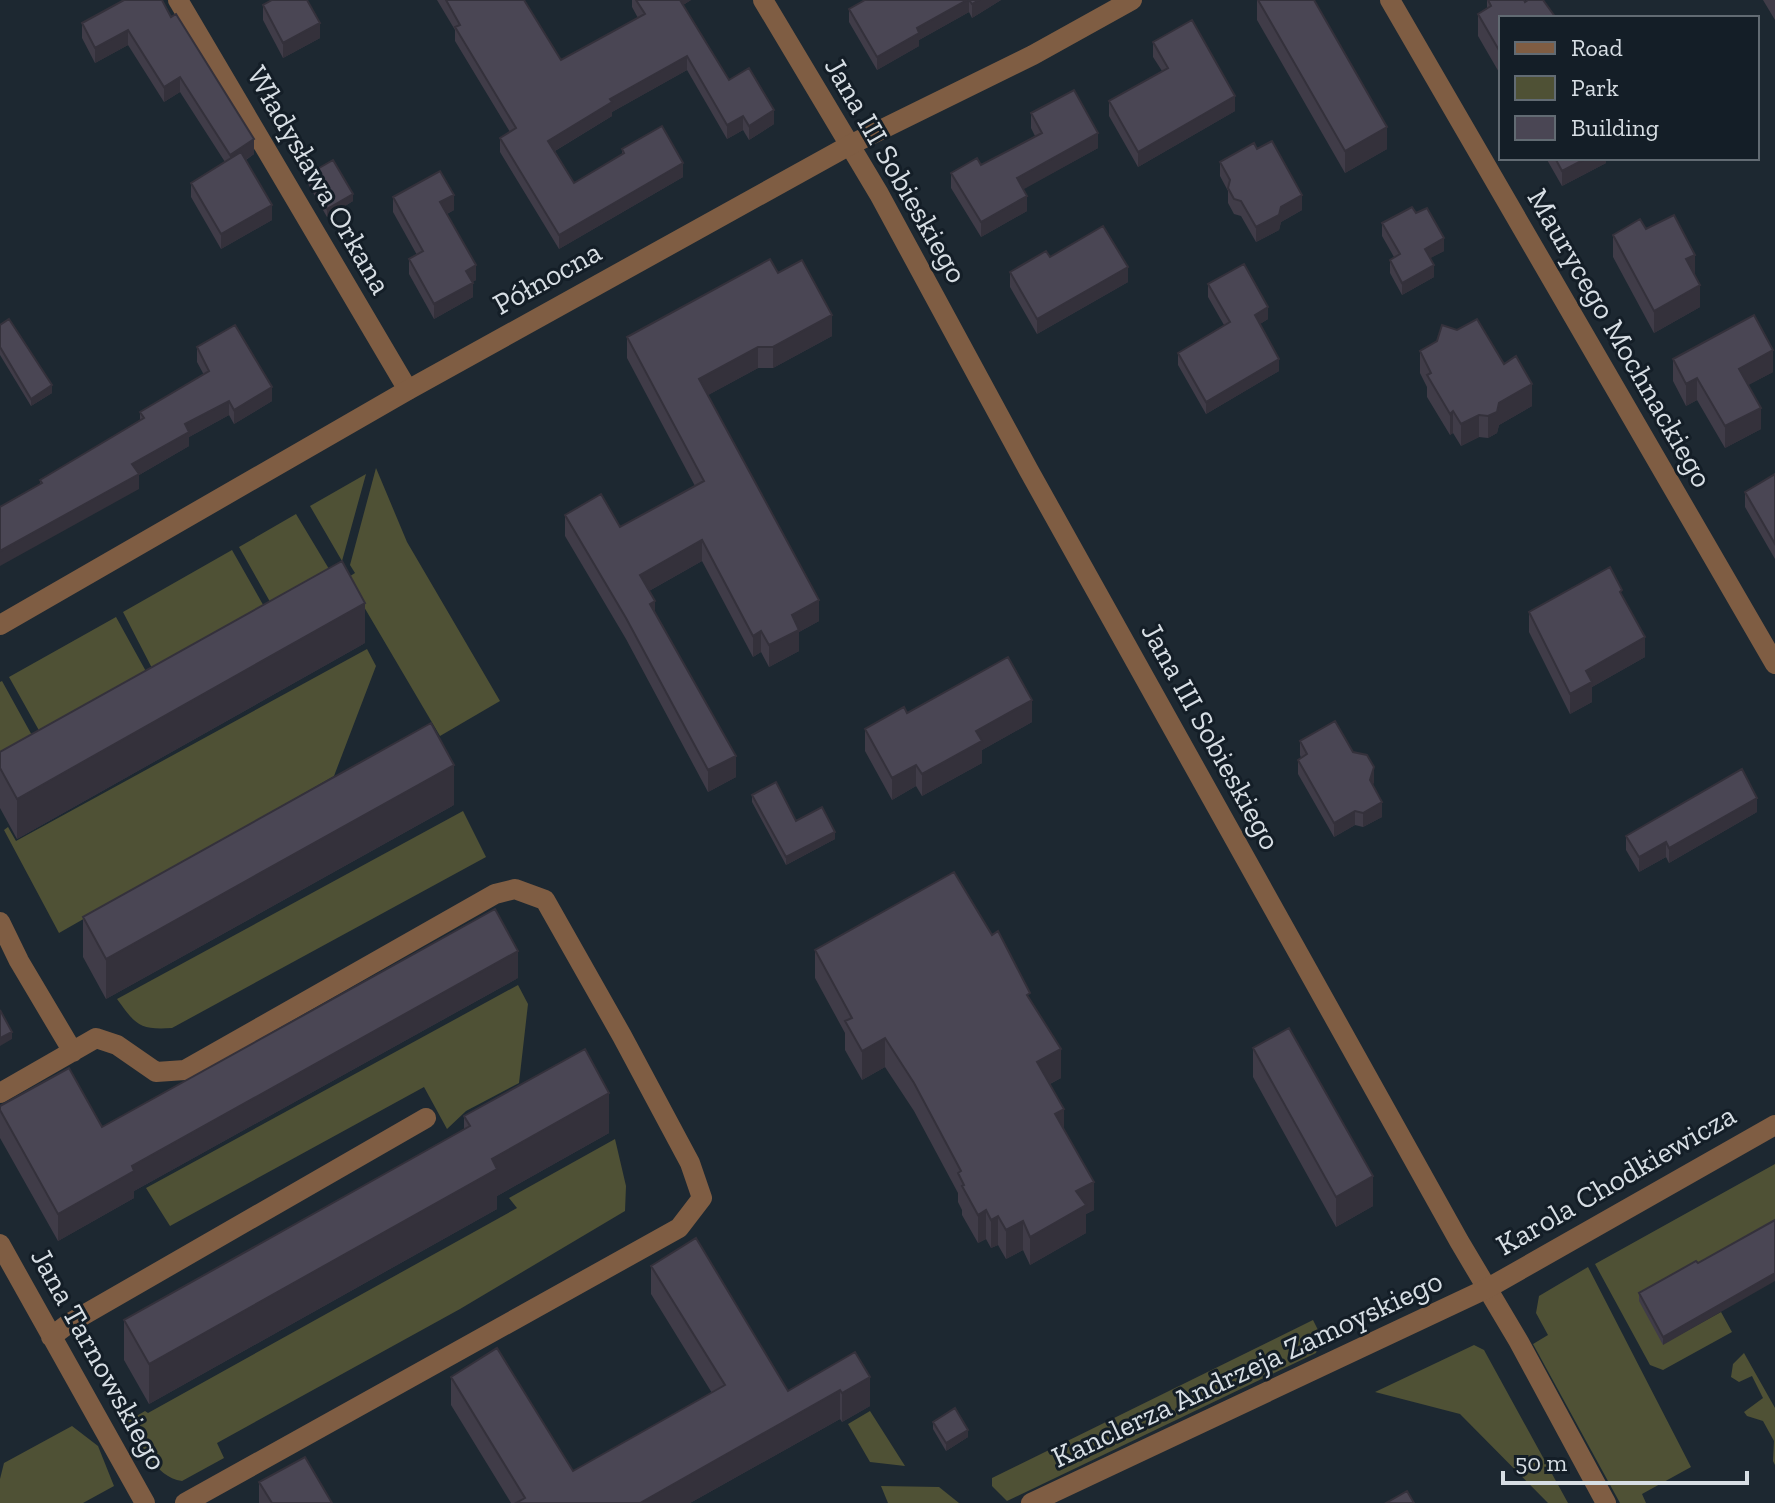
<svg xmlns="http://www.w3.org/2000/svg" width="1775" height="1503" viewBox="0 0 1775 1503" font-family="'Zilla Slab',serif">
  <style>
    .green { fill: #4f5135 }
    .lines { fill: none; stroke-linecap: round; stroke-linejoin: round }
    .minor { stroke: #7f5d43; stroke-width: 20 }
    .tertiary { stroke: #7f5d43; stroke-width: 20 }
    .wall { fill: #403c48 }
    .shaded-wall { fill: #34313b }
    .building { fill: #4a4654; stroke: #34313b; stroke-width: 2 }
    .labels { text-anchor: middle; stroke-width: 6; stroke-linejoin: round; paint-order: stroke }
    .street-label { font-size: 30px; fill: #d7dee4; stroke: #141e27 }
  </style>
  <rect width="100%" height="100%" fill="#1d2831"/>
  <path class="green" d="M376 468 407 542 500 701 440 736 347 578 355 573 350 565Z
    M366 474 342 561 310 506Z
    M296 514 332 574 273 607 239 547Z
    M232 550 266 610 154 672 123 612Z
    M116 617 148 675 41 734 9 677Z
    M367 649 376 666 334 776 59 933 4 830 8 827 16 841Z
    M2 681 34 739 0 758V682Z
    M463 811 486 857 172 1028C139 1030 136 1025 117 999Z
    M518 985 528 1004 519 1083 466 1111 447 1129 424 1087 170 1226 146 1188Z
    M615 1139 626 1186 625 1211 460 1309 217 1443 224 1458 182 1481C154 1477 141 1442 128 1421L145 1411 148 1413 517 1208 509 1198Z
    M1775 1164V1228L1663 1344 1721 1312 1732 1332 1663 1370 1650 1365 1595 1264Z
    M1588 1267 1691 1467 1642 1494 1646 1503H1620L1533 1344 1548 1335 1536 1313 1539 1296Z
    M1313 1320 1321 1336 1316 1353 1007 1501 992 1486V1478Z
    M1474 1345 1484 1350 1568 1503H1548L1460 1414 1375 1392Z
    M1744 1353 1775 1408V1465L1773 1461 1774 1441 1763 1421 1747 1416 1744 1412 1763 1398 1752 1376 1739 1382 1731 1377 1733 1364Z
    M870 1411 905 1466 870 1462 848 1424Z
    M72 1426 98 1446 114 1486 83 1503H0V1479L4 1463Z
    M881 1486 939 1487 959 1503H888Z"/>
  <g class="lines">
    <path class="minor" d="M178 0 408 390
      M763 0 879 194 1028 469 1459 1241 1519 1342 1606 1503
      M1390 0 1775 664
      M0 922 19 961 73 1052
      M0 1093 96 1038 117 1045 156 1072 185 1070 495 894 515 889 545 900 622 1036 690 1163 702 1198 679 1228 185 1503
      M0 1244 145 1503
      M51 1337 68 1324 426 1118"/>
    <path class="tertiary" d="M0 625 408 390 850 145 1033 55 1132 0
      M1031 1503 1488 1288 1775 1125"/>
  </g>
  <path class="wall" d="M124 0 254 154 246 160 272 220 221 249 191 197V183L225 162 180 92 164 102 128 45 95 63 82 38V23Z
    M437 0H524L561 60 638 18 632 7V0H691L683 5 729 80 774 124 749 140 743 130 727 139 687 70 612 112V116L555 151 574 183 622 154V149L683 177 559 249 500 152V138L510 132 455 41V30Z
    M865 0H1001L972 18 969 12 919 40V46L877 70 849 22V9Z
    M1257 0H1314L1387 149 1345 173 1257 20Z
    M1487 0H1524L1500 74 1478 36V14L1487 9Z
    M1763 0H1775V20Z
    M263 5 320 38 283 58 263 20Z
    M1153 42 1235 111 1138 167 1109 116V101L1162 71 1153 57Z
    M1031 113 1098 148 1023 189 1027 211 981 237 951 188V173L981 165 1035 136 1031 128Z
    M1546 158H1606V163L1562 186Z
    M1220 162 1302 210 1281 222 1279 230 1256 242 1241 216 1234 214 1228 203V191L1220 176Z
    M307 175 353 201 327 217 307 182Z
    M393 197 454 210 447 214 476 280 472 282 473 297 434 319 409 274V259L417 255 393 212Z
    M1416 213 1444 251 1430 258 1434 277 1402 295 1390 273V260L1394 257 1382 236V223Z
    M1646 229 1695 277 1700 307 1654 333 1613 257V235Z
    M1050 257 1128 282 1037 334 1010 287V272Z
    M778 273 832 336 773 368H758L708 395 819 621 799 632V651L769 667 761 652 753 657 702 561 649 591 655 612 736 777 708 792 626 639 565 536V515L620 527 695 486 627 358V337Z
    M1208 284 1268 319 1260 324 1279 371 1206 414 1178 365V353L1224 325 1208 297Z
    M0 325 52 393 31 406 0 355Z
    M197 347 272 401 234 424 229 415 189 437V446L139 475V489L40 485V480L140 420V412L204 375 197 362Z
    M1420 351 1504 364 1532 406 1499 425 1497 433 1488 438 1479 437 1461 446 1453 433 1450 435 1427 397V387L1420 373Z
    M1673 359 1773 372 1748 385 1761 429 1725 448 1697 400 1686 406 1673 381Z
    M1775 474V559L1745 507V492Z
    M1622 596 1645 657 1592 687V702L1570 714 1529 632V612Z
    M365 643 17 839 0 808V752Z
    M907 713 1032 722 982 750V763L922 796 916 786 892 800 865 751V729Z
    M1300 741 1353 752 1374 782 1372 786 1382 817 1363 827 1355 825 1334 837 1298 774V760L1301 758 1300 755Z
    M752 795 796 821 835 839 786 865 752 802Z
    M454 805 106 999 83 957V917Z
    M1757 812 1669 863 1666 857 1639 872 1626 850V836Z
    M815 950 1030 1000 1061 1078 1050 1084 1064 1130 1094 1210 1086 1214V1233L1030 1265 1023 1250 1006 1259 998 1245 991 1248 986 1239 978 1243 962 1215V1210L958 1202V1193L914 1111 885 1067 862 1080 845 1050V1033L815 978Z
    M518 978 134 1191V1198L58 1241 0 1138V1106L102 1127Z
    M1253 1048 1373 1206 1336 1227 1253 1077Z
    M464 1116 609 1133 497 1196V1209L149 1404 124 1360V1320L464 1129Z
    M1698 1263 1663 1345 1639 1301V1293Z
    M651 1266 788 1391 855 1352 870 1406 842 1422 840 1419 690 1503H511L451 1405V1377L573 1471 712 1393 651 1294Z
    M933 1422 968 1437 946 1451 933 1429Z
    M259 1482 332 1503H259Z"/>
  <path class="shaded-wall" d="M677 0H691L677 9Z
    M967 0H969V12L919 40V46L877 70V57L917 28Z
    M979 0H1001L972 18V4Z
    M320 23V38L283 58V43Z
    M128 30V45L95 63V48Z
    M687 56V70L612 112V116L548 155V141L610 99Z
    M180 77V92L164 102V87Z
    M1235 96V111L1138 167V152Z
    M774 110V124L749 140V126Z
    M743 116V130L727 139V125Z
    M1387 127V149L1345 173V151Z
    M1098 133V148L1017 193V178Z
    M254 139V154L230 170V155Z
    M1587 158H1606V163L1562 186V171Z
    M683 163V177L559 249V235Z
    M353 194V201L327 217V209Z
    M454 195V210L440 217V202Z
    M1302 195V210L1281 222 1279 230 1256 242V227L1281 207Z
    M1027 196V211L981 237V222Z
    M272 205V220L221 249V234Z
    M1444 238V251L1425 261V249Z
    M1695 255V277L1686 259Z
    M476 265V280L466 286V271Z
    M1434 265V277L1402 295V283Z
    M1128 267V282L1037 334V319Z
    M473 283V297L434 319V304Z
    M1700 285V307L1654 333V311Z
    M1268 307V319L1255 327V315Z
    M832 315V336L773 368V347Z
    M758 347V368L699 400V379Z
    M1773 350V372L1739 390V369Z
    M1279 359V371L1206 414V402Z
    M1697 378V400L1686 406V384Z
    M1532 384V406L1499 425 1497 433 1488 438V416L1499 403Z
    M52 385V393L31 406V399Z
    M272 387V401L234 424V410Z
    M229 401V415L189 437V446L139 475V489L0 566V551L132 464 185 424Z
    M1761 408V429L1725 448V426Z
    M1453 411V433L1450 435V414Z
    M1479 415V437L1461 446V424Z
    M702 540V561L640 596V575Z
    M819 600V621L799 632V651L769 667V645L792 615Z
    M655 601V622L650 604Z
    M365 603V643L17 839V799Z
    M761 631V652L753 657V636Z
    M1645 637V657L1592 687V702L1570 714V694L1586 671Z
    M1032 700V722L982 750V763L922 796V774L976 731Z
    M736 756V777L708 792V770Z
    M454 765V805L106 999V959Z
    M916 765V786L892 800V778Z
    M1374 767V782L1370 795V780Z
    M1757 798V812L1669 863V848Z
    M1382 802V817L1363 827V813Z
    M1355 811V825L1334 837V823Z
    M835 832V839L786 865V857Z
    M1666 842V857L1639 872V857Z
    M518 951V978L134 1191V1198L58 1241V1214L132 1166Z
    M12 1032V1039L0 1046V1038Z
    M885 1038V1067L862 1080V1051Z
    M1061 1049V1078L1037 1090V1062Z
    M609 1093V1133L497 1196V1209L149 1404V1364L492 1159Z
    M1064 1109V1137L1055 1114Z
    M1373 1176V1206L1336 1227V1197Z
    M1094 1182V1210L1086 1214V1233L1030 1265V1237L1076 1191Z
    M986 1210V1239L978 1243V1215Z
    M998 1216V1245L991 1248V1220Z
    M1023 1221V1250L1006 1259V1230Z
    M1775 1273V1281L1663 1345V1337Z
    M870 1377V1406L842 1422V1393Z
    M840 1390V1419L690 1503H640Z
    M968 1430V1437L946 1451V1443Z"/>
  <path class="building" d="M124 0H162L171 17 176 14 254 139 230 155 180 77 164 87 128 30 95 48 82 23Z
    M272 0H307L320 23 283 43 263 5Z
    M446 0H524L561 60 645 14 636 0H680L729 80 749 68 774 110 749 126 743 116 727 125 687 56 610 99 612 102 548 141 574 183 624 153 622 149 662 126 683 163 559 235 500 138 516 128 455 27 460 25Z
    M865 0H967L917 28 919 33 877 57 849 9Z
    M969 0H979L972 4Z
    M1258 0H1314L1387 127 1345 151Z
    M1488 0H1524L1525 2 1528 0H1543L1556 18H1501L1500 52 1478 14 1491 6Z
    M1192 20 1235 96 1138 152 1109 101 1168 68 1153 42Z
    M1074 90 1098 133 1017 178 1027 196 981 222 951 173 977 158 981 165 1042 133 1031 113Z
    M1272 141 1302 195 1281 207 1279 215 1256 227 1241 201 1234 199 1228 188 1230 180 1220 162 1254 143 1257 149Z
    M241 152 272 205 221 234 191 183Z
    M1555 158H1587L1562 171Z
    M333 160 353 194 327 209 307 175Z
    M440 171 454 195 440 202 476 265 466 271 473 283 434 304 409 259 423 251 393 197Z
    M1412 207 1416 213 1427 208 1444 238 1425 249 1434 265 1402 283 1390 260 1400 254 1382 223Z
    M1674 215 1695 255 1686 259 1700 285 1654 311 1613 235 1640 219 1646 229Z
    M1103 226 1128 267 1037 319 1010 272 1046 251 1050 257Z
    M770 259 778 273 802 260 832 315 773 347H758L699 379 819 600 792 615 799 630 769 645 761 631 753 636 702 540 640 575 655 601 650 604 736 756 708 770 626 618 565 515 601 494 620 527 704 481 627 337Z
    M1244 264 1268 307 1255 315 1279 359 1206 402 1178 353 1230 322 1208 284Z
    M1754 315 1773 350 1739 369 1761 408 1725 426 1697 378 1686 384 1673 359Z
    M9 319 52 385 31 399 0 347V325Z
    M1477 319 1504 364 1516 356 1532 384 1499 403 1497 412 1488 416 1479 415 1461 424 1453 411 1450 414 1427 375 1431 373 1420 351 1437 341 1442 325 1457 330Z
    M235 325 272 387 234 410 229 401 185 424 189 432 132 464 139 474 0 551V507L42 483 40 480 144 418 140 412 209 371 197 347Z
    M1775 474V544L1745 492Z
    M342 561 365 603 17 799 0 768V752Z
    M1610 567 1622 590 1620 592 1645 637 1586 671 1592 682 1570 694 1529 612Z
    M1008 657 1032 700 976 731 982 741 922 774 916 765 892 778 865 729 904 707 907 713Z
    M1335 721 1353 752 1367 755 1374 767 1370 780 1382 802 1363 813 1355 811 1334 823 1298 760 1307 754 1300 741Z
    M431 723 454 765 106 959 83 917Z
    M1742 769 1757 798 1669 848 1666 842 1639 857 1626 836Z
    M776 782 796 821 822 807 835 832 786 857 752 795Z
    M954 872 992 935 998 931 1030 993 1027 995 1061 1049 1037 1062 1064 1109 1055 1114 1094 1182 1076 1191 1086 1205 1030 1237 1023 1221 1006 1230 998 1216 991 1220 986 1210 978 1215 962 1186 964 1185 958 1173 961 1171 914 1083 885 1038 862 1051 845 1021 852 1018 815 950Z
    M495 909 518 951 132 1166 134 1171 58 1214 0 1110V1106L69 1068 102 1127Z
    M0 1010 12 1032 0 1038Z
    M1289 1028 1373 1176 1336 1197 1253 1048Z
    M585 1049 609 1093 492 1159 497 1169 149 1364 124 1320 470 1126 464 1116Z
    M1775 1220V1273L1663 1337 1639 1293 1696 1261 1698 1263Z
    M696 1238 788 1391 855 1352 870 1377 842 1393 840 1390 640 1503H516L525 1498 451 1377 497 1348 573 1471 725 1385 651 1266Z
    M955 1408 968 1430 946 1443 933 1422Z
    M305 1457 332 1503H272L259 1482Z
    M1407 1491 1414 1503H1386Z"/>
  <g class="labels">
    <g class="street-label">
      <text transform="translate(896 170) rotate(60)" y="10">Jana III Sobieskiego</text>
      <text transform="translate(319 180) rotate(60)" y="10">Władysława Orkana</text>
      <text transform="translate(547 278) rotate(-29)" y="10">Północna</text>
      <text transform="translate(1620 338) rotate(60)" y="10">Maurycego Mochnackiego</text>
      <text transform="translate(1211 736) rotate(61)" y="10">Jana III Sobieskiego</text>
      <text transform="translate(1616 1180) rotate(-30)" y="10">Karola Chodkiewicza</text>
      <text transform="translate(99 1359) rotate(61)" y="10">Jana Tarnowskiego</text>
      <text transform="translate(1247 1369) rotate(-25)" y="10">Kanclerza Andrzeja Zamoyskiego</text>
    </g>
  </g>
  <rect x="1499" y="16" width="260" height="144" fill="#141e27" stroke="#626b73" stroke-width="2"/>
  <rect x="1515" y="42" width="40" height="12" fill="#7f5d43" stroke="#626b73" stroke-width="2"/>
  <text x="1571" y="56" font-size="24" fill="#d7dee4">Road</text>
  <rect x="1515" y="76" width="40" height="24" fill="#4f5135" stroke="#626b73" stroke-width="2"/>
  <text x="1571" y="96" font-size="24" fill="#d7dee4">Park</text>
  <rect x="1515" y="116" width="40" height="24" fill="#4a4654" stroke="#626b73" stroke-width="2"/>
  <text x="1571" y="136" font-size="24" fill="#d7dee4">Building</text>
  <path d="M1503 1471v12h244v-12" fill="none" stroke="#d7dee4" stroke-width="4"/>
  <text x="1515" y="1471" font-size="24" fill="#d7dee4" stroke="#141e27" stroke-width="6" paint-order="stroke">50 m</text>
</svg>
